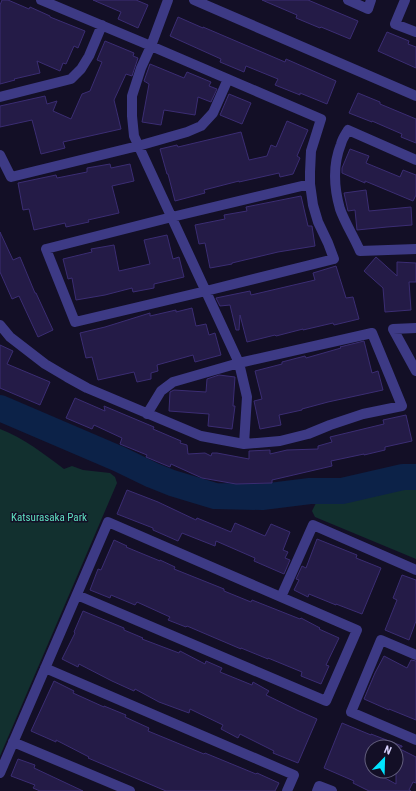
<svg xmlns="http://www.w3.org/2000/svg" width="416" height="791" viewBox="0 0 416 791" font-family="'Roboto Condensed',sans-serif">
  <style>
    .green { fill: #12302f }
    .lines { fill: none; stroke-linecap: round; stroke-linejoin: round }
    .river { stroke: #0c2248; stroke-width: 26 }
    .building { fill: #241b47; stroke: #3b2d73 }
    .minor { stroke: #3d3a85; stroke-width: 10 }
    .labels { text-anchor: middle; stroke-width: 3; stroke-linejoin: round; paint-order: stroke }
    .park-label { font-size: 11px; fill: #5fe0c0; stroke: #130f26 }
  </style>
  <rect width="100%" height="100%" fill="#130f26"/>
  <path class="green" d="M0 429C24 438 44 454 64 469L72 466 83 470 110 473 115 477 117 483 0 756Z
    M416 466V559L315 517 312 511 324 487 332 485 368 479 412 471Z"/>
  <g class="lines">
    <path class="river" d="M0 408 119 459 152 475 172 483 215 496 262 497 310 491H342L403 477H416"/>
  </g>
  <path class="building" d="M2 0H8L29 9 30 7 50 16V17L85 31 78 48 74 46 66 64 63 63 60 71 37 61 40 73 14 79 15 80 0 84V5Z
    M93 0H136L148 5 138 28 118 19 121 12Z
    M262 0H308L358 21 350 39 321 27 320 28 296 18 297 15Z
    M178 17 203 28V27L285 62 286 59 336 81 327 104 300 93V95L275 85 278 79 246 66 244 72 220 62 221 59 170 36Z
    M387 32 409 41 408 44 416 47V68L378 51Z
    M105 41 134 53 133 56 138 58 132 76 126 74 114 100 121 129 63 142 65 148 41 154 32 120 0 127V106L45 96 47 104 57 101 53 111 71 119 82 94 90 91 102 62 97 60Z
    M150 64 184 78 187 72 211 82 209 86 217 89 211 102 198 97 195 115 164 110 161 125 142 122 149 84 144 81Z
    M358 93 380 102V104L416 119V143L401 137 402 134 372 121V122L349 113Z
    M229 94 251 103 242 124 220 115Z
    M287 121 308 130 297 156 300 158 293 174 280 177 279 173 239 182V181L204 190 205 193 175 201 168 174H167L160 149 177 145 178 147 241 132 249 160 267 156 271 145 276 147Z
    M350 149 369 156 366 163 400 177 403 170 416 175V195L413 201 365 181V183L342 173V168Z
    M110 164 111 168 130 164 134 181 112 186 119 213 88 220 89 222 66 227 65 223 34 230 29 209 23 210 18 183 56 175 57 178 87 172V168Z
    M366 190 369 211 411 207 412 225 387 227 357 230 355 210 348 211 344 193Z
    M301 196 308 226H312L315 246 278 252 232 263V264L210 268 205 243 199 244 195 225 225 219 224 215 247 211 246 207Z
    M0 232 13 260 20 257 35 293H36L53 330 38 337 19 296 12 299 0 272Z
    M167 235 173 259 179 257 184 277 154 284V288L133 292 132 288 105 295 76 300 72 278 68 279 63 259 92 252 91 249 114 245 119 271 150 264 144 240Z
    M376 257 397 276V262L416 263V282H409L411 310 385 312 383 288 364 271Z
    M336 266 346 298 353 297 359 319 334 325 333 323 303 330V329L276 336 275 335 247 342 240 315 239 330H236L230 305 220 306 216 298 250 291 251 295 315 280 313 273Z
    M192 308 196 326 206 324 209 335 215 333 221 355 195 362 193 355 157 365 158 371 151 373V379L137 382 134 372 98 380 92 357 86 358 80 333 105 327 150 313V316L176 310V312Z
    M364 341 372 373 378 371 383 390 328 402 302 409V410L279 415 281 425 260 429 254 401 262 399 255 371 282 364V362L305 356 306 358 341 348 340 347Z
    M0 345 13 351 7 364 50 382 40 405 0 388Z
    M219 375 235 377 233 406H235L232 429 208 426 209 414 169 411 170 392 174 390 206 392 207 379Z
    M75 398 105 411 104 406 154 427 153 429 181 441 180 443 187 445 188 454 205 453 211 456 212 453H217L249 459V451L270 450V454L287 450 318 449V446L332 442 330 437 384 424 383 420 406 415 412 441 385 447V450L364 455V454L331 461 332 466 272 480V483L236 484 202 478 171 464 170 467 146 457 147 455 120 444 122 438 94 425 92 429 66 418Z
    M127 490 158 502 196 520 197 518 231 532 235 523 265 536 271 524 290 532 283 550 288 552 285 558 290 560 284 574 254 561 255 558 216 541 215 546 182 533 178 541 153 530V528L117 514Z
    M317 539 357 555 356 558 381 568 362 614 336 604V605L309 594 308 597 294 590 299 580 296 579 302 566 306 568Z
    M114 540 127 546 126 547 160 561V560L175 567 174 569 224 589V591L251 602 252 600 300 619 301 618 320 628 319 629 339 638 326 665 329 666 321 684 301 676 302 672 268 658V659L241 648V649L187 626 186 627 168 620 170 617 137 602 135 605 111 595 110 598 90 590 98 569 101 570Z
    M402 575 416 580V621L409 640 385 630 397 600 393 598Z
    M83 611 124 628V630L143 638 142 639 179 653 180 651 205 664 206 661 222 668 220 672 252 685 253 682 269 691 266 695 299 711 317 719 298 763 273 753 274 751 240 734 238 738 221 729 223 725 190 709 189 713 159 702 135 689 134 691 112 681 79 664 78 667 62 659 75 633 74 632Z
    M384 656 407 668 411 660 416 661V720L389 709V710L364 699 375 673Z
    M54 681 74 691 73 693 104 707V706L126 715 125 717 149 728 148 731 204 754 205 753 256 774 257 773 279 783 275 791H166L88 758 89 757 56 740V742L31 731Z
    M342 723 371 735V734L402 746V747H372V771L396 784V747L416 757V783L413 782 409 790 411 791H369L353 783 354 781 324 768Z
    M18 759 35 765 34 768 83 791H40L33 788 35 785 11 776Z"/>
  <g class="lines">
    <path class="minor" d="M41 0 151 46 321 119 311 151 310 172V184L313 205 318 222 328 243 334 259 206 291 75 322 46 249 172 217 310 184
      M168 0 151 46 141 68 132 96V116L134 136 239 363 247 397 244 444
      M194 0 416 96
      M348 0 368 9 371 0
      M405 0 395 24 416 32
      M0 97 71 79 81 69 89 56 102 25
      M0 155 11 177 138 146 187 132 201 126 213 113 228 79
      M416 160 348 130C345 135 342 139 341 144 333 164 334 188 340 209 345 223 354 237 360 251L416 249
      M0 325 10 337 45 364 67 377 87 388 201 436 244 444 280 441 308 434 330 425 363 414 402 406 372 333 239 363 173 382 161 391 147 414
      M416 328 393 329 416 371
      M281 597 313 525 416 570
      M416 655 381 640 351 712 416 740
      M45 668 294 775 287 791
      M13 742 130 791
      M0 773 108 522 357 630 326 701 77 595
      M317 791 319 786 332 791"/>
  </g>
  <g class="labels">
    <g class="park-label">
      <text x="49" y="521">Katsurasaka Park</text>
    </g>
  </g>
  <g transform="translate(384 759) rotate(23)"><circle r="19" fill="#130f26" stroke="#625e7d"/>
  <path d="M0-3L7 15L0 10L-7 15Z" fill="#00e5ff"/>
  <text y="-6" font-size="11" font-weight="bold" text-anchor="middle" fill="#d9d4ff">N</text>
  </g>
</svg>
